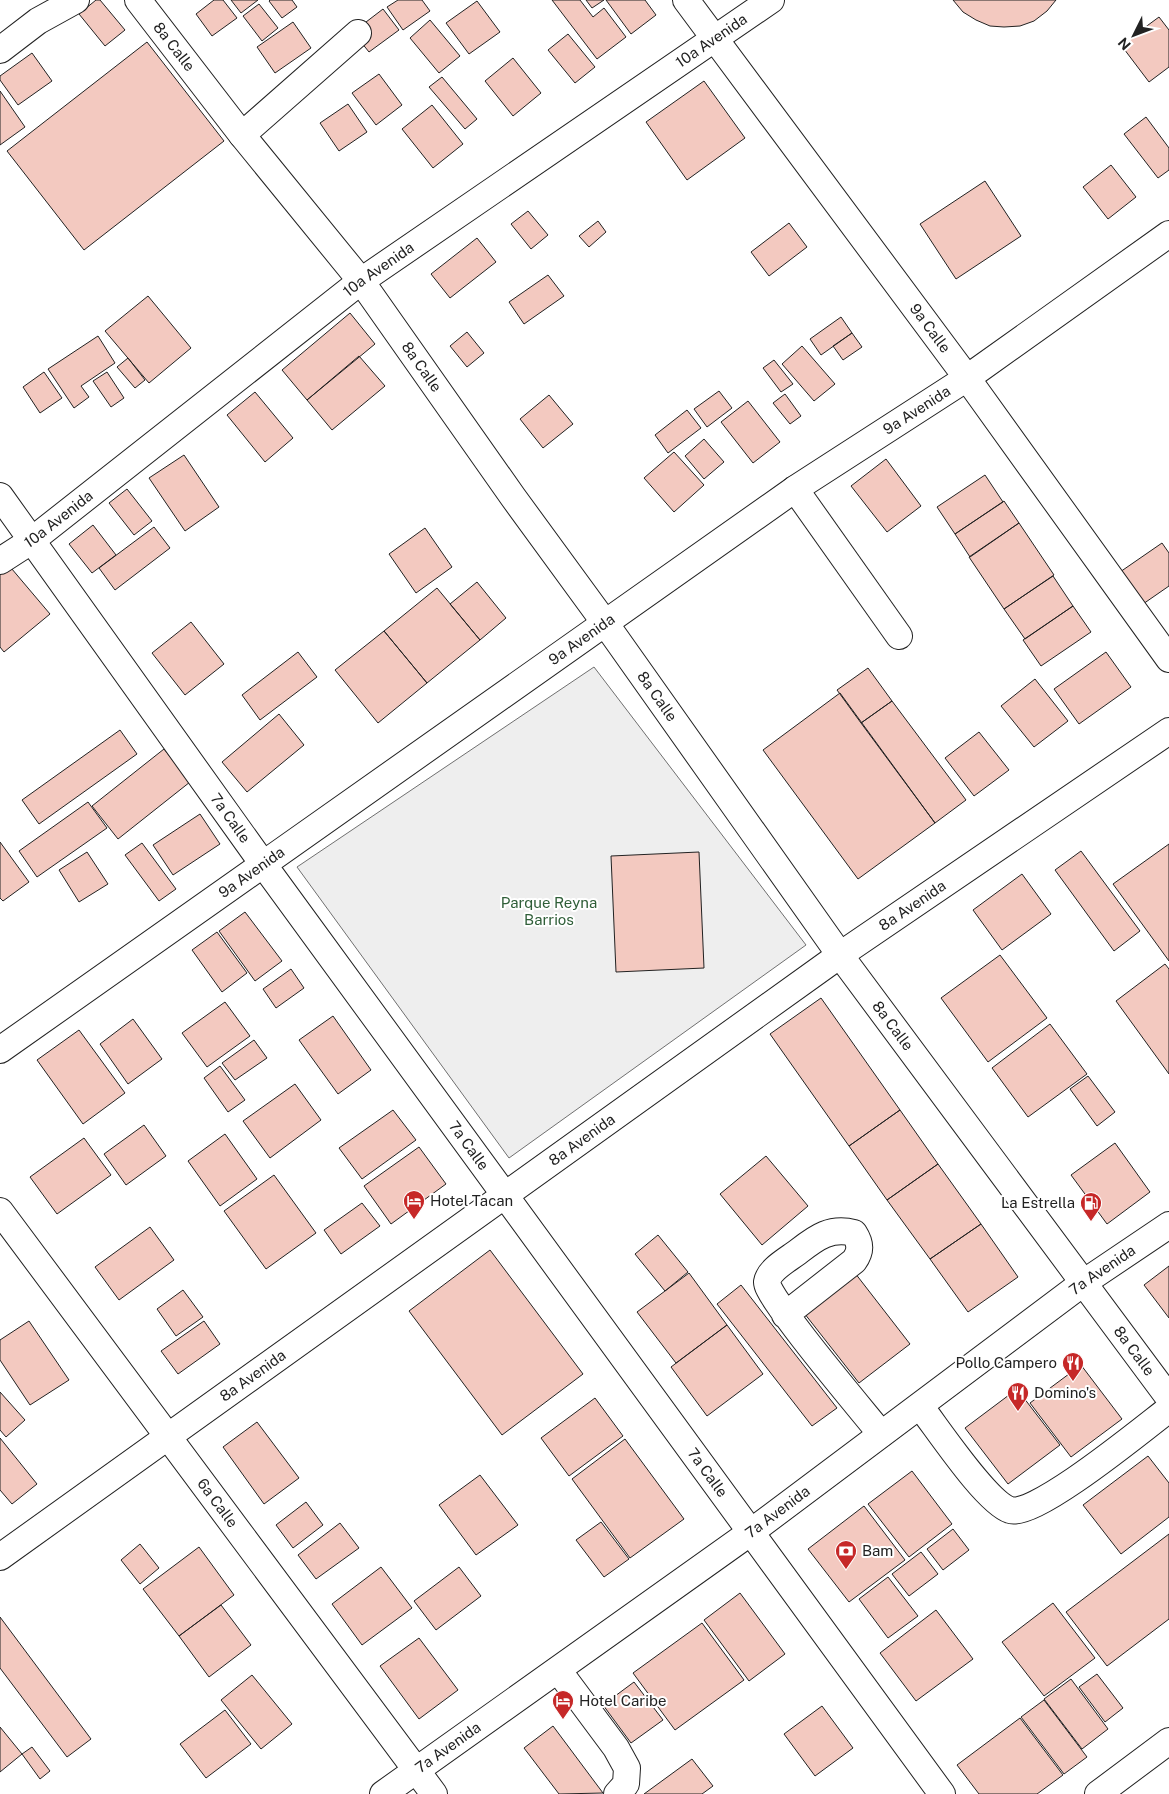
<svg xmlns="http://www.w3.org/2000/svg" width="1169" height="1794" viewBox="0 0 1169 1794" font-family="'Public Sans',sans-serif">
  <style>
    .green { fill: #eee; stroke: #6f6f6f }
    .building { fill: #f3c9c0; stroke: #222 }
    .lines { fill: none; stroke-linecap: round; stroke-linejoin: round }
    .minor-casing { stroke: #222; stroke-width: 28 }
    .minor { stroke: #fff; stroke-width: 26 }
    .labels { text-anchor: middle; stroke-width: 4; stroke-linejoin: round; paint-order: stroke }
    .street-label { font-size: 15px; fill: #222; stroke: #fff }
    .park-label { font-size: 15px; fill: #2f5e38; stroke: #fff }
    .poi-label { font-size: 15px; fill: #222; stroke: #fff; text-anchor: start }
  </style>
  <rect width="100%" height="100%" fill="#fff"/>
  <path class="green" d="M594 667 806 945 509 1158 297 867Z"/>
  <path class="building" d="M96 0H100L125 30 105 46 79 14Z
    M214 0H223L237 18 212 36 196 14Z
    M231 0H258L241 13Z
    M270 0H292L297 7 282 18 269 1Z
    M398 0H422L430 11 403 30 387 7Z
    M552 0H580L593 17 604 8 626 37 597 59Z
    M586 0H604L592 8Z
    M606 0H645L656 15 631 34Z
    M953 0H1056L1047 11 1034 21 1020 26 1004 27 990 26 976 20 963 12Z
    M477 1 500 32 469 54 446 23Z
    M259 4 278 28 262 41 243 16Z
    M383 9 399 30 369 52 353 32Z
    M1159 17 1169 30V67L1149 82 1121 45Z
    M430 20 460 56 439 73 410 38Z
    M293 22 311 48 275 73 257 47Z
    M568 34 595 67 575 83 548 50Z
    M147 42 224 141 84 250 7 151Z
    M32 53 52 81 18 105 0 80V76Z
    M513 58 541 93 513 116 485 81Z
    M379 74 402 105 376 125 352 93Z
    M442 77 477 119 465 129 429 87Z
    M704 81 745 138 687 180 646 122Z
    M0 91 25 127 0 145Z
    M348 104 367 132 339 151 320 123Z
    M432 105 463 144 433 168 402 129Z
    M1146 117 1169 148V170L1158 178 1124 134Z
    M1111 165 1136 197 1108 219 1083 187Z
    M985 181 1021 236 956 279 920 224Z
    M528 211 548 235 531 249 511 224Z
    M598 221 606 232 589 247 579 236Z
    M789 223 807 247 769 276 751 252Z
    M477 238 496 262 450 298 431 274Z
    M548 275 564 296 524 324 509 302Z
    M148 296 191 348 149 383 105 331Z
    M350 313 375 344 307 400 282 370Z
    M841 317 852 333 821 355 810 339Z
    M467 332 484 353 467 367 450 346Z
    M852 333 862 347 843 360 833 346Z
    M98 336 115 363 81 386 89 397 74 408 48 369Z
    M802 346 835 384 814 401 782 364Z
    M359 356 385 386 332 430 307 400Z
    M128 358 145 380 135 388 117 367Z
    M774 360 793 384 781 392 763 368Z
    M44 372 62 398 40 413 23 387Z
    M107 372 124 398 111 407 93 381Z
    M719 391 732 408 707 427 694 409Z
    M255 392 293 438 265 462 227 415Z
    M785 394 801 416 790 424 773 403Z
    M549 395 573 424 543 448 520 419Z
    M748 401 780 442 753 463 721 422Z
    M687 410 701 428 668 453 655 435Z
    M704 439 724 462 704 479 685 456Z
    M674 452 704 485 674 512 644 478Z
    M184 455 219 507 185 531 149 478Z
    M886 459 921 506 887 532 851 486Z
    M985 475 1003 502 955 534 937 507Z
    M127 489 152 521 134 535 109 503Z
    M1004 501 1019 523 970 557 955 534Z
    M1019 523 1054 575 1004 609 969 557Z
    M93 525 116 555 92 573 69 544Z
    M154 527 170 548 115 590 99 568Z
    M425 528 452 567 416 593 389 554Z
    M1162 543 1169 553V586L1143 604 1120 572Z
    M6 562 50 614 4 652 0 647V567Z
    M1053 576 1073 606 1025 639 1004 609Z
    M477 582 506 618 480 640 450 604Z
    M437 588 480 640 427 683 384 631Z
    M1073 606 1091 632 1041 666 1023 640Z
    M191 622 224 664 185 695 152 653Z
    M384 631 427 683 378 723 335 670Z
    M298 652 317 677 260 720 242 695Z
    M1106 652 1131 687 1079 724 1054 689Z
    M868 668 892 701 861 723 837 690Z
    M1035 679 1068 721 1034 747 1001 706Z
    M840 693 935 823 858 879 763 750Z
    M892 701 966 800 935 823 861 723Z
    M279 714 304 745 247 792 222 762Z
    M120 730 137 754 39 824 22 800Z
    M979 732 1009 770 974 796 945 758Z
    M164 749 190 782 118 839 92 806Z
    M88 802 107 828 37 877 19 851Z
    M200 814 220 844 173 875 153 845Z
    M0 842 29 882 3 901 0 898Z
    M142 843 176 889 159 901 125 855Z
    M1169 844V961L1113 884Z
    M1081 851 1140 931 1114 951 1055 870Z
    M87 852 108 884 79 902 59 870Z
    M699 852 704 968 616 972 611 856Z
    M1022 874 1051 914 1002 950 973 910Z
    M245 912 282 961 255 981 219 931Z
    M217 932 247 973 222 992 192 950Z
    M1000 955 1047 1018 988 1062 941 998Z
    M1165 964 1169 969V1074L1116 1001Z
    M291 969 304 988 276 1008 263 989Z
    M821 998 900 1110 849 1146 770 1034Z
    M225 1002 250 1036 207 1067 182 1033Z
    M333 1016 371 1070 338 1094 299 1040Z
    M133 1019 162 1059 128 1084 100 1044Z
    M1050 1024 1087 1074 1028 1117 992 1068Z
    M79 1030 125 1093 83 1124 37 1060Z
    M254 1040 267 1058 235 1080 222 1063Z
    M220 1066 245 1100 228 1112 204 1078Z
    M1088 1076 1115 1112 1097 1126 1070 1089Z
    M295 1084 321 1120 270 1158 243 1121Z
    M393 1110 416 1140 362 1179 339 1148Z
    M900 1110 938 1164 887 1200 849 1146Z
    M144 1125 166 1156 126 1185 104 1154Z
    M225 1134 257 1179 220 1206 188 1161Z
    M84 1138 111 1175 57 1214 30 1177Z
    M1115 1143 1150 1192 1107 1224 1071 1175Z
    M419 1147 446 1184 391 1224 364 1186Z
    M766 1156 808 1206 762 1245 720 1194Z
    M938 1164 981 1224 930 1259 887 1200Z
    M274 1175 316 1233 266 1269 224 1211Z
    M362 1203 380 1226 341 1254 324 1230Z
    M981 1224 1018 1277 968 1312 930 1259Z
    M150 1227 174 1260 119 1300 95 1267Z
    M658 1235 688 1272 665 1291 635 1254Z
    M490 1250 583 1374 502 1435 409 1311Z
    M848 1264 910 1344 859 1383 797 1304Z
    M1169 1266V1318L1144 1285Z
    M689 1273 727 1325 676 1363 637 1312Z
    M741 1285 837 1408 812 1426 717 1304Z
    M183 1290 203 1317 176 1336 157 1309Z
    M29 1321 69 1380 30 1405 0 1360V1340Z
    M204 1321 220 1344 178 1374 161 1351Z
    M727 1325 763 1374 707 1416 671 1367Z
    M1081 1365 1122 1419 1071 1457 1030 1403Z
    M1017 1389 1060 1445 1008 1484 965 1428Z
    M0 1392 25 1420 6 1437 0 1430Z
    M595 1398 623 1436 569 1476 541 1438Z
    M257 1422 299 1478 264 1504 223 1447Z
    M0 1438 37 1484 12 1504 0 1490Z
    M625 1439 684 1519 630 1558 572 1479Z
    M1148 1456 1169 1483V1517L1121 1554 1083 1505Z
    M912 1471 952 1524 909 1557 868 1504Z
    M480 1475 518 1525 476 1555 439 1505Z
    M306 1502 323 1525 293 1548 276 1525Z
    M864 1506 905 1560 849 1602 808 1549Z
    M601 1522 629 1559 604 1577 576 1540Z
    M340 1523 359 1548 316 1579 298 1555Z
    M953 1529 969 1550 943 1570 927 1549Z
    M1169 1534V1619L1107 1666 1066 1612Z
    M140 1544 159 1568 140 1584 121 1560Z
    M199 1547 234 1595 179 1636 143 1589Z
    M921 1552 938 1574 909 1596 892 1574Z
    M381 1567 412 1608 362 1645 332 1604Z
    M459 1567 481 1596 436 1630 414 1601Z
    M888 1577 918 1616 888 1638 859 1599Z
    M740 1593 785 1654 749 1681 704 1620Z
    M1053 1603 1095 1658 1044 1696 1002 1642Z
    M221 1605 251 1645 209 1677 179 1636Z
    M936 1610 973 1659 916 1701 880 1653Z
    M0 1617 91 1739 67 1757 0 1668Z
    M702 1623 744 1680 675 1730 633 1673Z
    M419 1638 458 1690 419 1719 380 1666Z
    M1097 1674 1123 1708 1105 1722 1079 1687Z
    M252 1675 292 1724 261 1749 221 1700Z
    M1071 1679 1108 1729 1082 1749 1044 1699Z
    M634 1682 663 1720 631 1743 603 1705Z
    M1044 1700 1087 1757 1064 1774 1021 1717Z
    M822 1706 853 1748 815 1776 784 1734Z
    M225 1710 251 1744 206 1778 180 1744Z
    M1020 1718 1063 1775 1037 1794H979L957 1765Z
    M553 1726 603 1793 559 1794 524 1748Z
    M0 1727 22 1754 0 1772Z
    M32 1747 50 1771 40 1779 22 1754Z
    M692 1759 713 1786 702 1794H644Z"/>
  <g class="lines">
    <g class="minor-casing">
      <g id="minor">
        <path id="s1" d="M138 0 242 135 361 281 513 497 605 623 840 955 1169 1398"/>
        <path id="s2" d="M686 0 967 378 1169 659"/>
        <path d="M0 50 38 21 76 0"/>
        <path d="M242 135 358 33"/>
        <path d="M795 489 899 636"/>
        <path id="s3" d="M0 496 263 864 942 1794"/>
        <path id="s4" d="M0 561 31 541 361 281 771 0"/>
        <path id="s5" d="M0 1050 795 489 967 378 1169 234"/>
        <path id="s6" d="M0 1211 434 1794"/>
        <path d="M785 1315 854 1261C861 1251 861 1244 854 1233 831 1227 817 1237 799 1251 789 1259 769 1269 767 1282 765 1296 866 1415 881 1434"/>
        <path d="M920 1406C938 1429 986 1502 1010 1510 1034 1519 1144 1428 1169 1409"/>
        <path id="s7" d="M0 1557 840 955 1169 731"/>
        <path d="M558 1670 616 1748 627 1768 626 1784 617 1794"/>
        <path id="s8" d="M383 1794 751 1532 1083 1283 1169 1225"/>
        <path d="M1098 1794 1169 1741"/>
      </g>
    </g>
    <use href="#minor" class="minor"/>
  </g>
  <defs>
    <g id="hotel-pin" transform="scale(1.125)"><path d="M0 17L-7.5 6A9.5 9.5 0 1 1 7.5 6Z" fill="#c62828" stroke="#fff"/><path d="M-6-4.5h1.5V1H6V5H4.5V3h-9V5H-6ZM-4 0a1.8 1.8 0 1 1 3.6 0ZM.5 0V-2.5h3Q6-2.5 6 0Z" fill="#fff"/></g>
    <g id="fuel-pin" transform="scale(1.125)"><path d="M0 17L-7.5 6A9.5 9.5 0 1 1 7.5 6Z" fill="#c62828" stroke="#fff"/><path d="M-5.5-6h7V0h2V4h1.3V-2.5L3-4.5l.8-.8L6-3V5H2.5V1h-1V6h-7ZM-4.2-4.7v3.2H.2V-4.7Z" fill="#fff"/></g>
    <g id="restaurant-pin" transform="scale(1.125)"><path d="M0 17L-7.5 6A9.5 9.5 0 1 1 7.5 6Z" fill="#c62828" stroke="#fff"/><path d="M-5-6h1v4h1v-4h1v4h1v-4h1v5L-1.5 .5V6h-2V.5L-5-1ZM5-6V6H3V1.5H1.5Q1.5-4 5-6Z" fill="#fff"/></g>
    <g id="bank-pin" transform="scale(1.125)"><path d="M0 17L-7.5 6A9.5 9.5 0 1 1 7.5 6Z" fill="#c62828" stroke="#fff"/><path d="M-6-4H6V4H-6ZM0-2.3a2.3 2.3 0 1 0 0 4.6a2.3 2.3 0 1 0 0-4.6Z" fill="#fff"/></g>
  </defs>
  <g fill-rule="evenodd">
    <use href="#hotel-pin" x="414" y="1201"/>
    <use href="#fuel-pin" x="1091" y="1203"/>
    <use href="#restaurant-pin" x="1073" y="1363"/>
    <use href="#restaurant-pin" x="1018" y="1393"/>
    <use href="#bank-pin" x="846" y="1551"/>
    <use href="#hotel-pin" x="563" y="1701"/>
  </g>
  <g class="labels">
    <g class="street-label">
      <text dy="5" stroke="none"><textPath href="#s4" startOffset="882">10a Avenida</textPath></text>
      <text dy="5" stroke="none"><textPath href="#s1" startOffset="59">8a Calle</textPath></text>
      <text dy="5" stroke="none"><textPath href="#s4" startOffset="478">10a Avenida</textPath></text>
      <text dy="5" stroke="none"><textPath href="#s2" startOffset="409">9a Calle</textPath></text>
      <text dy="5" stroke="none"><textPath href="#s1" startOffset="464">8a Calle</textPath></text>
      <text dy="5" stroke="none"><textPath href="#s5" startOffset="1118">9a Avenida</textPath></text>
      <text dy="5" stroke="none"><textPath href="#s4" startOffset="72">10a Avenida</textPath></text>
      <text dy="5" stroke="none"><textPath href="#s5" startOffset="712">9a Avenida</textPath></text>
      <text dy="5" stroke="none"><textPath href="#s1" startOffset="869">8a Calle</textPath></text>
      <text dy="5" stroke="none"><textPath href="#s3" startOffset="396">7a Calle</textPath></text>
      <text dy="5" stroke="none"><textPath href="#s5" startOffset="308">9a Avenida</textPath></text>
      <text dy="5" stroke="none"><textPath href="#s7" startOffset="1121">8a Avenida</textPath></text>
      <text dy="5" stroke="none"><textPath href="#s1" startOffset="1274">8a Calle</textPath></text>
      <text dy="5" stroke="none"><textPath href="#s7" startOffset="716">8a Avenida</textPath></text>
      <text dy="5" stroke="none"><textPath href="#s3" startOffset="801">7a Calle</textPath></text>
      <text dy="5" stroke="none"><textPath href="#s8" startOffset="890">7a Avenida</textPath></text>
      <text dy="5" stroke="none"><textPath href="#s1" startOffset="1679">8a Calle</textPath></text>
      <text dy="5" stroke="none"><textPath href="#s7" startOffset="311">8a Avenida</textPath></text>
      <text dy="5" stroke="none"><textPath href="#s3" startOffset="1206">7a Calle</textPath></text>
      <text dy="5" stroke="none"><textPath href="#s6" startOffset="364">6a Calle</textPath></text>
      <text dy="5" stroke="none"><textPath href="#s8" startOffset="485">7a Avenida</textPath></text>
      <text dy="5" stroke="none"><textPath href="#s8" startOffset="80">7a Avenida</textPath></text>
    </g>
    <g class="park-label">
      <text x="549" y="908">Parque Reyna<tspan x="549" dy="17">Barrios</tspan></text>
    </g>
    <g class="poi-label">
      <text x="430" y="1206">Hotel Tacan</text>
      <text x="1075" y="1208" text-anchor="end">La Estrella</text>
      <text x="1057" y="1368" text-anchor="end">Pollo Campero</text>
      <text x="1034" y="1398">Domino's</text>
      <text x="862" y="1556">Bam</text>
      <text x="579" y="1706">Hotel Caribe</text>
    </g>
  </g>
  <g transform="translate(1134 35) rotate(228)" stroke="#ffffff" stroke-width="4" paint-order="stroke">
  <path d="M0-4L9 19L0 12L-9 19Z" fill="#222222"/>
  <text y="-8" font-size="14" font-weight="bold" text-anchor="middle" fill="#222222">N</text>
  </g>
</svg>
